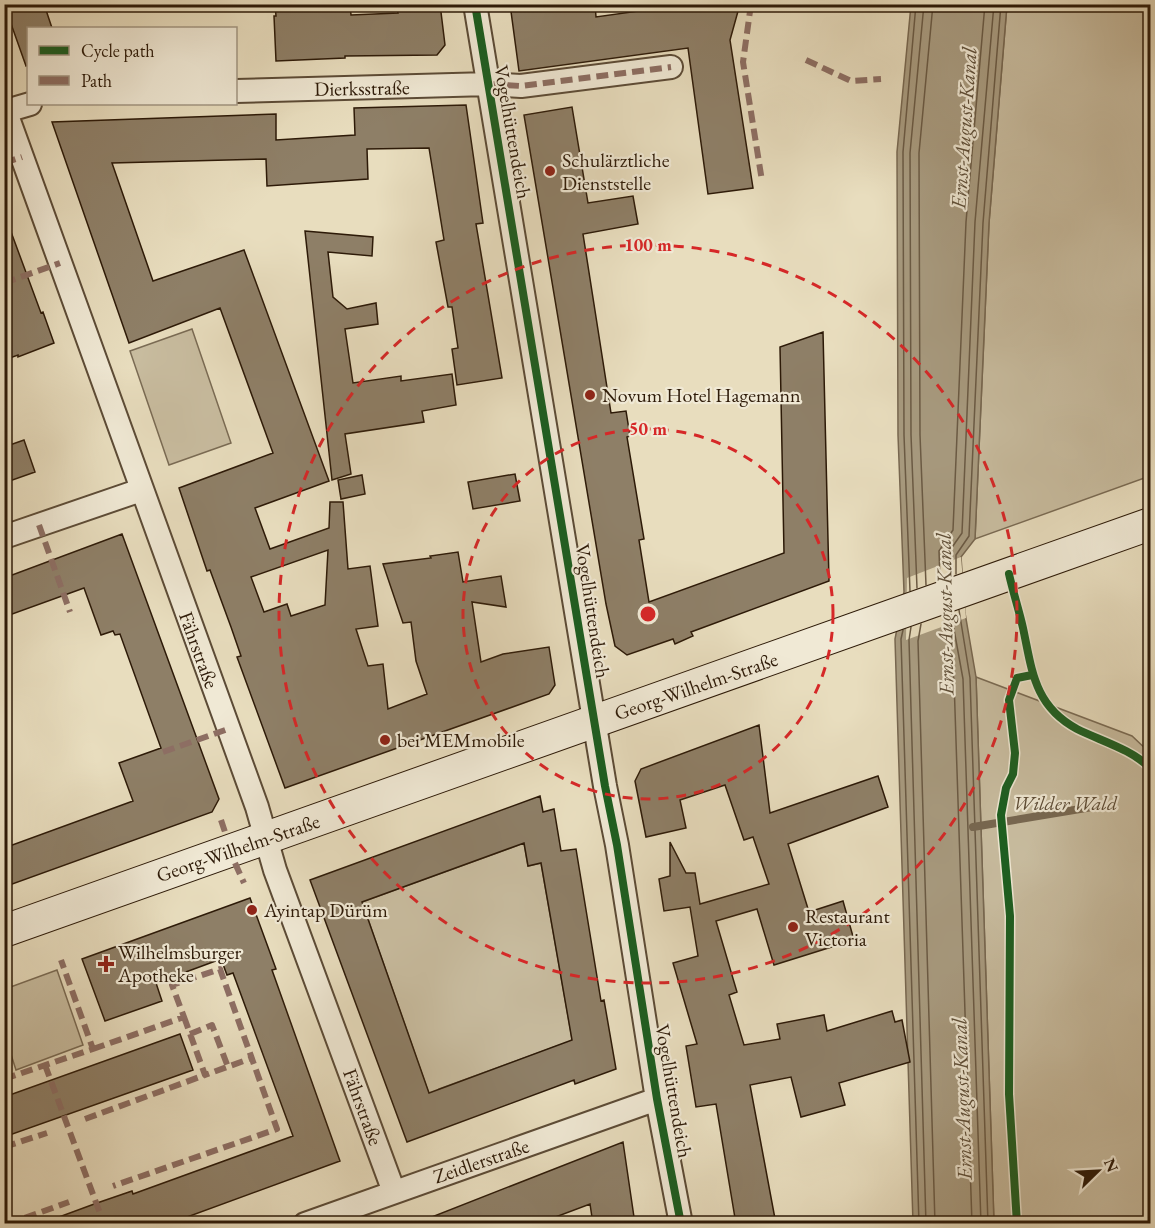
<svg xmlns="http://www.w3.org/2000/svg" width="1155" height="1228" viewBox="0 0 1155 1228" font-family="'EB Garamond',serif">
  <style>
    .green { fill: #c8bc9f; stroke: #7a6b54; stroke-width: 1.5 }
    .water { fill: #a89b80; stroke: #776750; stroke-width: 1.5 }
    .pier { fill: #e8ddbe }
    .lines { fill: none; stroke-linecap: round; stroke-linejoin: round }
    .shore { stroke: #6a5a44; stroke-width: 1.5 }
    .stream { stroke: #776750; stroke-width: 8 }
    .building { fill: #8e7f67; stroke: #2d1a08; stroke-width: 1.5; fill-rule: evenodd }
    .street-casing { stroke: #5c4b36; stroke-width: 26 }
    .secondary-casing { stroke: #2d1a08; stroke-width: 34 }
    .street { stroke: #f0e9d5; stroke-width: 22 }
    .secondary { stroke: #f0e9d5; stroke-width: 32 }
    .quiet { stroke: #8d6e63; stroke-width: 6; stroke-dasharray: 12 6; stroke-linecap: butt }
    .cycleway-casing { stroke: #f0e9d5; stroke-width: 11 }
    .cycleway { stroke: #1b5e20; stroke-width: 8 }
    .ring { fill: none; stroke: #d62828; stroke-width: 3; stroke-dasharray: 10 8 }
    .poi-dot { fill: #8f2418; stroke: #f0e9d5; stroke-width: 2 }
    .labels { text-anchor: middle; stroke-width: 4.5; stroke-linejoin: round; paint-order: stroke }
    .street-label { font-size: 20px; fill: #2d1a08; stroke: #f0e9d5 }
    .poi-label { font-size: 20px; fill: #2d1a08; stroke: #f0e9d5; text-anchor: start }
    .park-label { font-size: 20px; font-style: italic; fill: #5c4b35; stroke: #f0e9d5 }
    .water-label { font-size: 21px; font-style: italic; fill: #5e4e38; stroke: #f0e9d5 }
    .centre { fill: #d62828; stroke: #f0e9d5; stroke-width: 3 }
    .ring-label { font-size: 18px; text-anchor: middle; font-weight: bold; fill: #d62828; stroke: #f0e9d5; stroke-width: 4.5; stroke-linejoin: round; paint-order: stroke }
  </style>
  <rect width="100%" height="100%" fill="#e8ddbe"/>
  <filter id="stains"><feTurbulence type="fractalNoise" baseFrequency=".00333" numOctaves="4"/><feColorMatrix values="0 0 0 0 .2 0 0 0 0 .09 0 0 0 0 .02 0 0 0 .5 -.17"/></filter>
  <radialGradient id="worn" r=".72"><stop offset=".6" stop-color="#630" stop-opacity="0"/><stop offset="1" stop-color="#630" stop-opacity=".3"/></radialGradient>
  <path class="green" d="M1007 5H1150V476L975 539 989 223Z
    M192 329 231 443 169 465 130 351Z
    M976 677 1132 736 1150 753V1223H994Z
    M524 843 528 866 541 863 572 1039 577 1051 565 1043 439 1089 440 1093 430 1097 362 902Z
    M57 970 83 1045 16 1070 5 1036V989Z"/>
  <path class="water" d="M911 5H1007L989 223 975 539 961 557 965 613 976 677 994 1223H913L895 639 904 592 898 435 897 152Z"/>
  <path class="pier" d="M961 557 966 618 906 640 907 578Z"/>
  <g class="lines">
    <path class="shore" d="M956 574V555L969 536 983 223 1001 4
      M949 577 948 553 962 533 975 222 994 4
      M940 580 939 551 953 530 966 222 985 4
      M926 585 920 435 919 153 933 4
      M917 588 911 435 910 153 924 4
      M910 591 904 435 903 152 916 4
      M959 610 970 678 988 1224
      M951 613 963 679 981 1224
      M943 616 954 680 972 1224
      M921 624 918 641 935 1224
      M911 627 909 640 926 1224
      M903 630 901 639 919 1224"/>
    <path class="stream" d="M973 827 1098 806"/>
  </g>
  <path class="building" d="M4 4H44L52 28H28V65L26 66Z
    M275 4H350L351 15 398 13 396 4H440L445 45 437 55 345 56V58L276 61 274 16H276Z
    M510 4H595L596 17 689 4H740L730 40 753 188 708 194 688 48 519 71Z
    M466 105 483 223 476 224 502 378 457 385 452 349 458 348 452 307H448L436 242 444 240 429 148 367 149 368 179 267 186 266 159 112 163 153 281 244 250 329 481 255 508 270 549 329 528 330 502H343L348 569 370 566 378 626 356 629 368 666 383 664 388 709 427 694 416 661 411 622 403 623 383 564 431 558 430 556 458 552 463 582 501 576 506 607 472 602 481 662 503 654 549 647 555 685 549 694 285 788 237 657 241 656 231 627 210 570 207 571 179 488 273 453 220 308 129 343 52 122 276 114V140L355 135 354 108ZM328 550 325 605 291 616 287 604 264 612 251 577Z
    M572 107 588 203 633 196 638 224 583 234 611 413 626 411 630 436 627 437 644 539 639 540 649 602 784 553 780 347 823 332 829 581 691 632 693 636 675 644 673 639 627 655 615 646 606 604 524 115Z
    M4 221H7L41 313 43 312 54 343 18 357V355L4 360V326L10 324 4 308Z
    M305 231 373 237 372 256 328 252 333 297 347 309 376 303 378 324 345 329 353 383 401 376V381L452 374 456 405 422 411 424 422 345 434 351 474 332 480Z
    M24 440 35 472 4 483V447Z
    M515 474 520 501 473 509 468 482Z
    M362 475 365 494 341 499 338 480Z
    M122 534 219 799 212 812 4 887V848L133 801 119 763 161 748 120 634 115 635 113 631 101 635 84 588 4 617V578Z
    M759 725 770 813 878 776 888 807 788 844 809 912 843 901 854 940 774 965 757 909 716 921 737 992 729 995 744 1045 780 1039 777 1024 824 1015 827 1031 892 1011 895 1022 902 1020 910 1062 839 1083 845 1105 801 1117 791 1077 750 1085 776 1224H736L716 1104 696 1107 686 1046 697 1044 673 963 698 956 690 907 664 911 659 879 670 876V842L686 873H695L700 904 769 884 753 837 744 840 725 785 680 800 686 828 646 837 635 781 641 769Z
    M540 796 543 812 554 809 561 851 576 849 601 1001 604 1000 616 1069 575 1084 574 1080 407 1142 310 880ZM524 843 528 866 541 863 572 1040 429 1093 362 902Z
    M250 898 276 969 272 970 340 1161 168 1224H48V1221L97 1203 132 1191 133 1194 293 1136 233 973 227 975 221 959 156 983 162 1001 105 1021 82 959Z
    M180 1034 193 1070 4 1137V1097Z
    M623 1142 635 1224H593L590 1204 537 1224H419V1222Z"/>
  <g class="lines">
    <g class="street-casing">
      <path id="street" d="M475 4 605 786 617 845 657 1099 681 1224
        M236 91 489 84 521 86 671 67
        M4 107 257 807 275 870 394 1192
        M6 111 30 104
        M4 537 141 490
        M305 1224 657 1099"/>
    </g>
    <g class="secondary-casing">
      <path id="secondary" d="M4 931 1150 524"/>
    </g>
    <use href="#street" class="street"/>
    <use href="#secondary" class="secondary"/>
    <path class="quiet" d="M751 4 743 62 762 181
      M806 60 851 81 881 79
      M489 84 521 86 671 67
      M4 163 22 157
      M4 283 60 263
      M39 525 70 612
      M163 752 228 729
      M221 820 226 835
      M235 863 244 883
      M184 1017 205 1075 252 1058
      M190 1034 212 1025 228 1067
      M93 1049 184 1017 172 985 220 969 277 1129 113 1186
      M45 1065 104 1224
      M4 1079 93 1049 61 960
      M85 1119 205 1075
      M4 1147 47 1133
      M8 1224 69 1202"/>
    <g class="cycleway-casing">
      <path id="cycleway" d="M475 4 605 786 617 845 657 1099 681 1224
        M1009 574C1013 592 1019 610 1023 628 1032 670 1034 706 1077 729 1101 741 1131 749 1150 768
        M1017 1224 1009 1094 1010 916 1001 815 1006 788 1013 774 1015 753 1009 700 1017 678 1032 675"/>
    </g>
    <use href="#cycleway" class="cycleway"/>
  </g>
  <g class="ring">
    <circle cx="648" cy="614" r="185"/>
    <circle cx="648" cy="614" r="369"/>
  </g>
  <g class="poi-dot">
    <circle cx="550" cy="171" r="6"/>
    <circle cx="590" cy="395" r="6"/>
    <circle cx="385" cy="740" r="6"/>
    <circle cx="252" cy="910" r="6"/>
    <circle cx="793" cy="927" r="6"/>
    <path d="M103 955h6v6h6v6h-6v6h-6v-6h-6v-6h6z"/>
  </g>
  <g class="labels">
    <g class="street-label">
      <text transform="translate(362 88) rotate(-1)" y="7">Dierksstraße</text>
      <text transform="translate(513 132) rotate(80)" y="7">Vogelhüttendeich</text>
      <text transform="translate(593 611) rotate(81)" y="7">Vogelhüttendeich</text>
      <text transform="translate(199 650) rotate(70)" y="7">Fährstraße</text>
      <text transform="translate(696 686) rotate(-19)" y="7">Georg-Wilhelm-Straße</text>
      <text transform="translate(238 848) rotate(-19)" y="7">Georg-Wilhelm-Straße</text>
      <text transform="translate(674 1091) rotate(80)" y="7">Vogelhüttendeich</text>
      <text transform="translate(363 1107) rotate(70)" y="7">Fährstraße</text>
      <text transform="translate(481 1161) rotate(-19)" y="7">Zeidlerstraße</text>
    </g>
    <g class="poi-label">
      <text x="562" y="167">Schulärztliche<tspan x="562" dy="23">Dienststelle</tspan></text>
      <text x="602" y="402">Novum Hotel Hagemann</text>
      <text x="397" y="747">bei MEMmobile</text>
      <text x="264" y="917">Ayintap Dürüm</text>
      <text x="805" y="923">Restaurant<tspan x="805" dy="23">Victoria</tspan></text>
      <text x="118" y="959">Wilhelmsburger<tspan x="118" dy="23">Apotheke</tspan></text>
    </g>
    <g class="park-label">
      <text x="1065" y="810">Wilder Wald</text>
    </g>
    <g class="water-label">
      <text transform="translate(964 128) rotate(-86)" y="7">Ernst-August-Kanal</text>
      <text transform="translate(945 614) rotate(-91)" y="7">Ernst-August-Kanal</text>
      <text transform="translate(962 1099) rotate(-92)" y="7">Ernst-August-Kanal</text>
    </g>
  </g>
  <circle cx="648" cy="614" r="9" class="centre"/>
  <g class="ring-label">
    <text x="648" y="251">100 m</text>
    <text x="648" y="435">50 m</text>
  </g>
  <rect width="1155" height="1228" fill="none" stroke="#e8ddbe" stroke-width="24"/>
  <rect x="6" y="6" width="1143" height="1216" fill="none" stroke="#2d1a08" stroke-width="3"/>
  <rect x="12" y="12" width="1131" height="1204" fill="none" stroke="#2d1a08" stroke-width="1.5"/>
  <rect x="27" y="27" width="210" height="78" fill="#f0e9d5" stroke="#a29683" stroke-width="1.5"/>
  <rect x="39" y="46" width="30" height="9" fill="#1b5e20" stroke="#a29683" stroke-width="1.5"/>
  <text x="81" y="57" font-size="18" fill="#2d1a08">Cycle path</text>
  <rect x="39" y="76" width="30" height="9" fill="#8d6e63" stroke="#a29683" stroke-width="1.5"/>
  <text x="81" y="87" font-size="18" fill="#2d1a08">Path</text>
  <g transform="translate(1098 1171) rotate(66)" stroke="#f0e9d5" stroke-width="4.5" paint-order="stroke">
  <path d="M0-4.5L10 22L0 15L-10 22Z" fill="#2d1a08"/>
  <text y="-9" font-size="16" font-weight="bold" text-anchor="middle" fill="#2d1a08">N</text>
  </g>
  <rect width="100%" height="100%" filter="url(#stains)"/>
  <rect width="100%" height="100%" fill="url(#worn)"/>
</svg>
